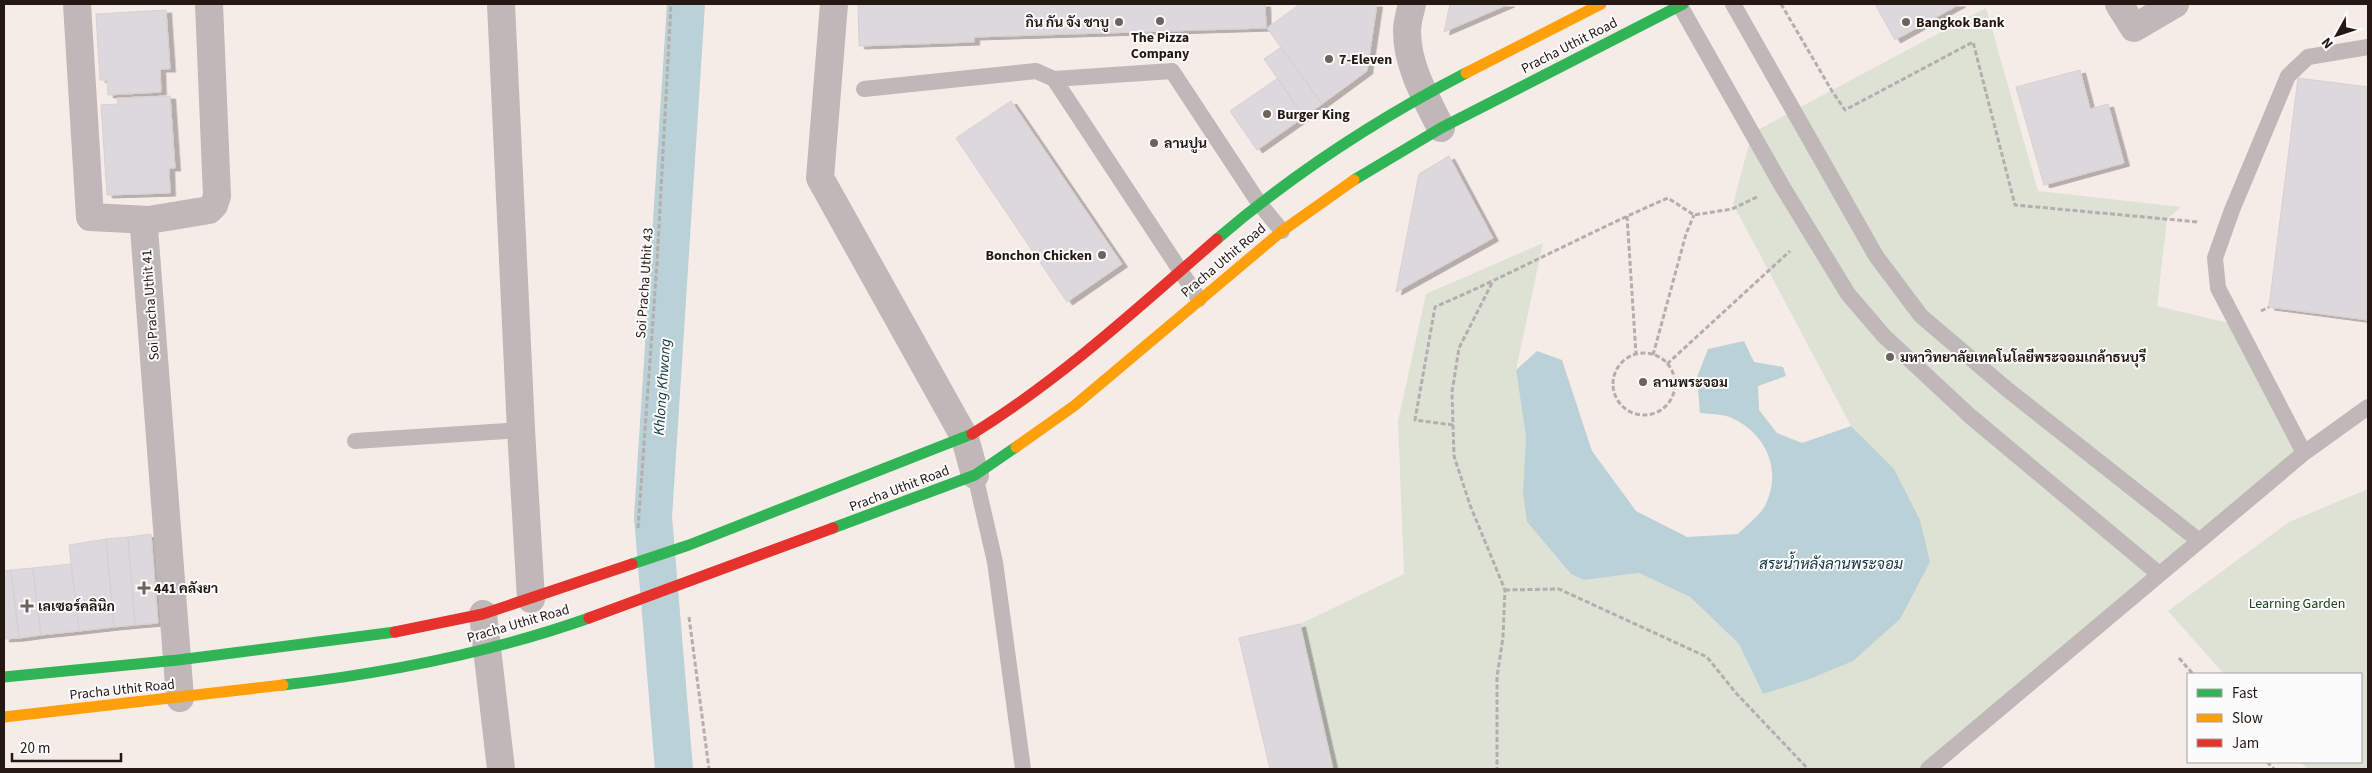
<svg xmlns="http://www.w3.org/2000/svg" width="2372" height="773" viewBox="0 0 2372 773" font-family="'Source Sans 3',Sarabun,sans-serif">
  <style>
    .green { fill: #dde2d5 }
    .water { fill: #bad1d8 }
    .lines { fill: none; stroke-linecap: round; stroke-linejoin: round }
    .canal { stroke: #bad1d8; stroke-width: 38 }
    .building { fill: #ddd8dc; stroke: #d6d0d5; filter: url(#shadow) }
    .path { stroke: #b4aeac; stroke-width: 3; stroke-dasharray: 5 2.5; stroke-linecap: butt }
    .lane { stroke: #bfb7b8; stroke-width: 16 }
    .street { stroke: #bfb7b8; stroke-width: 28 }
    .fast { stroke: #30b455; stroke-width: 11 }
    .slow { stroke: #ff9f0a; stroke-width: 11 }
    .jam { stroke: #e5322d; stroke-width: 11 }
    .poi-dot { fill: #6e625c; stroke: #fbfbfb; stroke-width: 2 }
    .labels { text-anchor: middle; stroke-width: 4; stroke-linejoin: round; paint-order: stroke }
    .poi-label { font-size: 14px; font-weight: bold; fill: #251711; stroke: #fbfbfb; text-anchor: start }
    .street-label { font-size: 14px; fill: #251711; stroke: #fbfbfb }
    .park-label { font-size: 14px; fill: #20411b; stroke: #fbfbfb }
    .water-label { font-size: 15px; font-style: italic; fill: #11363f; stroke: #fbfbfb }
  </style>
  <defs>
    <filter id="shadow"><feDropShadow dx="5.5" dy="3" stdDeviation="0" flood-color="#0004"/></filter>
  </defs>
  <rect width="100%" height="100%" fill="#f5ece8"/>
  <path class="green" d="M1986 8 2038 191 2181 207 2167 219 2157 306 2237 325 2304 453 1928 769H1333L1300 624 1404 574 1398 421 1426 294 1543 243 1516 370 1526 437 1527 522 1571 574 1584 580 1639 573 1690 597 1739 644 1763 694 1867 443 1851 426 1733 204 1752 133Z
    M2368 489V769H2307L2301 762H2361V674H2224L2168 611 2289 522Z"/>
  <path class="water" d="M1744 341 1754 362 1783 367 1786 376 1758 386 1759 410 1777 433 1802 443 1851 426 1894 469 1920 520 1930 562 1900 619 1853 661 1807 680 1763 694 1739 644 1690 597 1639 573 1584 580 1571 574 1527 522 1523 493 1526 437 1516 370 1537 351 1562 360 1592 451 1636 511 1687 537 1738 534C1746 526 1759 516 1765 506 1782 472 1768 436 1734 419 1725 414 1710 414 1700 413L1697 377 1708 349Z"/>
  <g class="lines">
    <path class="canal" d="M674 769 653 517 686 4"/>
  </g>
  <path class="building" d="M858 4H1265L1266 28 974 37V42L859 46Z
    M1300 4H1377L1367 71 1322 104 1267 28Z
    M1450 4H1509L1444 32Z
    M1875 4H1960L1895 40Z
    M166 10 170 69H160L161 92 108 95 107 80H100L96 14Z
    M1281 47 1322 104 1304 117 1264 59Z
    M2080 70 2090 109 2108 104 2124 163 2044 185 2016 87Z
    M1278 78 1304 117 1257 150 1230 111Z
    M2298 78 2368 87V320L2269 307Z
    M170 96 175 168H169L170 193 107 195 101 105 118 104 117 98Z
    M1011 101 1122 264 1067 302 956 138Z
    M1449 156 1493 238 1396 292 1419 174Z
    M151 534 158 623 135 625 128 537Z
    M128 537 135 625 114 627 106 539Z
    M106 539 114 627 79 631 69 545Z
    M71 564 79 631 41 635 33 568Z
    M33 568 41 635 19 638 11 570Z
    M11 570 19 638 4 639V571Z
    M1300 624 1333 769H1270L1239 638Z"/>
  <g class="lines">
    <path class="path" d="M1781 4 1832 91 1845 110 1973 42 2015 205 2198 222
      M1627 216 1636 354
      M1492 283 1459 348 1452 392 1454 456 1470 505 1505 590 1503 637 1497 677V769
      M2261 311 2269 307
      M1613 384a31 31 0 1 1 62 0a31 31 0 1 1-62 0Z
      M1653 355 1686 234 1694 215
      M1667 364 1790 251
      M1453 425 1415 420 1435 307C1514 273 1589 232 1668 198L1694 215 1732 209 1757 197
      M638 528 657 263 671 4
      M1505 590 1559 589 1707 657 1736 693 1808 769
      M689 617 709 769
      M2179 658 2193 674
      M2267 762 2274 769"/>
    <path class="lane" d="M1679 4 1782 186 1848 294 1884 336 1970 416 2159 574
      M1733 4 1876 256 1921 316 2008 390 2198 540
      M1054 79 1172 71 1259 203 1282 231
      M864 89 1036 71 1054 79 1199 299
      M355 441 521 430
      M2304 453 2218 288 2215 258 2232 210 2288 76 2308 57 2368 47
      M975 475 995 562 1023 769
      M1928 769 2304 453 2368 407"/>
    <path class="street" d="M77 4 90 217 149 220
      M501 4 521 430 531 599
      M834 4 820 178 965 438 975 475
      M1412 4C1410 13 1407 22 1407 31 1407 66 1426 98 1441 128
      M2119 4 2134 28 2175 4
      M483 614 501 769
      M180 698 144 228 149 220 209 210 214 205 217 196 209 4"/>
    <path class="fast" d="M1354 180 1441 128 1683 4
      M1217 239C1293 174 1377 119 1466 73
      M833 528 975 475 1016 447
      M632 564 689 545 972 434
      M4 677 178 660 395 632
      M283 685C387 673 490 653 589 618"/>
    <path class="slow" d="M1466 73 1601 4
      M1016 447 1074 406 1282 231 1354 180
      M4 717 283 685"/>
    <path class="jam" d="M972 434C1061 379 1138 308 1217 239
      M589 618 833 528
      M395 632 483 614 632 564"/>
  </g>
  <g class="poi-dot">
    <circle cx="1160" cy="21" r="5"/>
    <circle cx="1119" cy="22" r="5"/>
    <circle cx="1906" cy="22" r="5"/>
    <circle cx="1329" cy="59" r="5"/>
    <circle cx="1267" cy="114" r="5"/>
    <circle cx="1154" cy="143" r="5"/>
    <circle cx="1102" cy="255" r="5"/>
    <circle cx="1890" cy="357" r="5"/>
    <circle cx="1643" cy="382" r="5"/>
    <path d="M141.5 580.5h5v5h5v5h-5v5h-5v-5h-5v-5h5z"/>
    <path d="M24.5 598.5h5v5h5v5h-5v5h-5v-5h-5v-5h5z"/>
  </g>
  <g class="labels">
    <g class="poi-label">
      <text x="1109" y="27" text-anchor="end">กิน กัน จัง ชาบู</text>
      <text x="1916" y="27">Bangkok Bank</text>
      <text x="1160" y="42" text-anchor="middle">The Pizza<tspan x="1160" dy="16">Company</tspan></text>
      <text x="1339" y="64">7-Eleven</text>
      <text x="1277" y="119">Burger King</text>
      <text x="1164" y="148">ลานปูน</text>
      <text x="1092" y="260" text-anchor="end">Bonchon Chicken</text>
      <text x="1900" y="362">มหาวิทยาลัยเทคโนโลยีพระจอมเกล้าธนบุรี</text>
      <text x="1653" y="387">ลานพระจอม</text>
      <text x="154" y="593">441 คลังยา</text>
      <text x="38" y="611">เลเซอร์คลินิก</text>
    </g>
    <g class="street-label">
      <text transform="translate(1569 45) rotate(-27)" y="5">Pracha Uthit Road</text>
      <text transform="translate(1223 260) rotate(-40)" y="5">Pracha Uthit Road</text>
      <text transform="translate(644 283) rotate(-86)" y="5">Soi Pracha Uthit 43</text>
      <text transform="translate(150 305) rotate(-94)" y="5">Soi Pracha Uthit 41</text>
      <text transform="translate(899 488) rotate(-21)" y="5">Pracha Uthit Road</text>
      <text transform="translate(518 623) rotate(-16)" y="5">Pracha Uthit Road</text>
      <text transform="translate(122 689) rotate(-6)" y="5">Pracha Uthit Road</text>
    </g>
    <g class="park-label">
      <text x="2297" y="608">Learning Garden</text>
    </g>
    <g class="water-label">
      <text transform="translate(662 387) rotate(-86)" y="5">Khlong Khwang</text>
      <text x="1831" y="569">สระน้ำหลังลานพระจอม</text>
    </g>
  </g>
  <rect width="2372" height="773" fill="none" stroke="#251711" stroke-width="10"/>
  <rect x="2187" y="673" width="175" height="90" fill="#fbfbfb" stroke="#a5a09d"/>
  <rect x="2197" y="689" width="25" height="8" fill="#30b455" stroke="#a5a09d"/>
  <text x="2232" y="698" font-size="15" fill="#251711">Fast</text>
  <rect x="2197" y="714" width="25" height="8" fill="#ff9f0a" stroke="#a5a09d"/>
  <text x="2232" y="723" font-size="15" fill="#251711">Slow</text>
  <rect x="2197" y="739" width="25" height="8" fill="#e5322d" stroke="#a5a09d"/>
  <text x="2232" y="748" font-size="15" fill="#251711">Jam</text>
  <g transform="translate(2337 35) rotate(230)" stroke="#fbfbfb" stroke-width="4" paint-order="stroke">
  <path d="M0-4L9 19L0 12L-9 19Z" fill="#251711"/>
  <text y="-8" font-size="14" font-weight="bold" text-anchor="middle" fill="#251711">N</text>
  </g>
  <path d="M12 753v8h109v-8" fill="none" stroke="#251711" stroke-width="2.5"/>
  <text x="20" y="753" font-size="15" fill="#251711" stroke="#fbfbfb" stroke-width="4" paint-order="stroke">20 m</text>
</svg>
